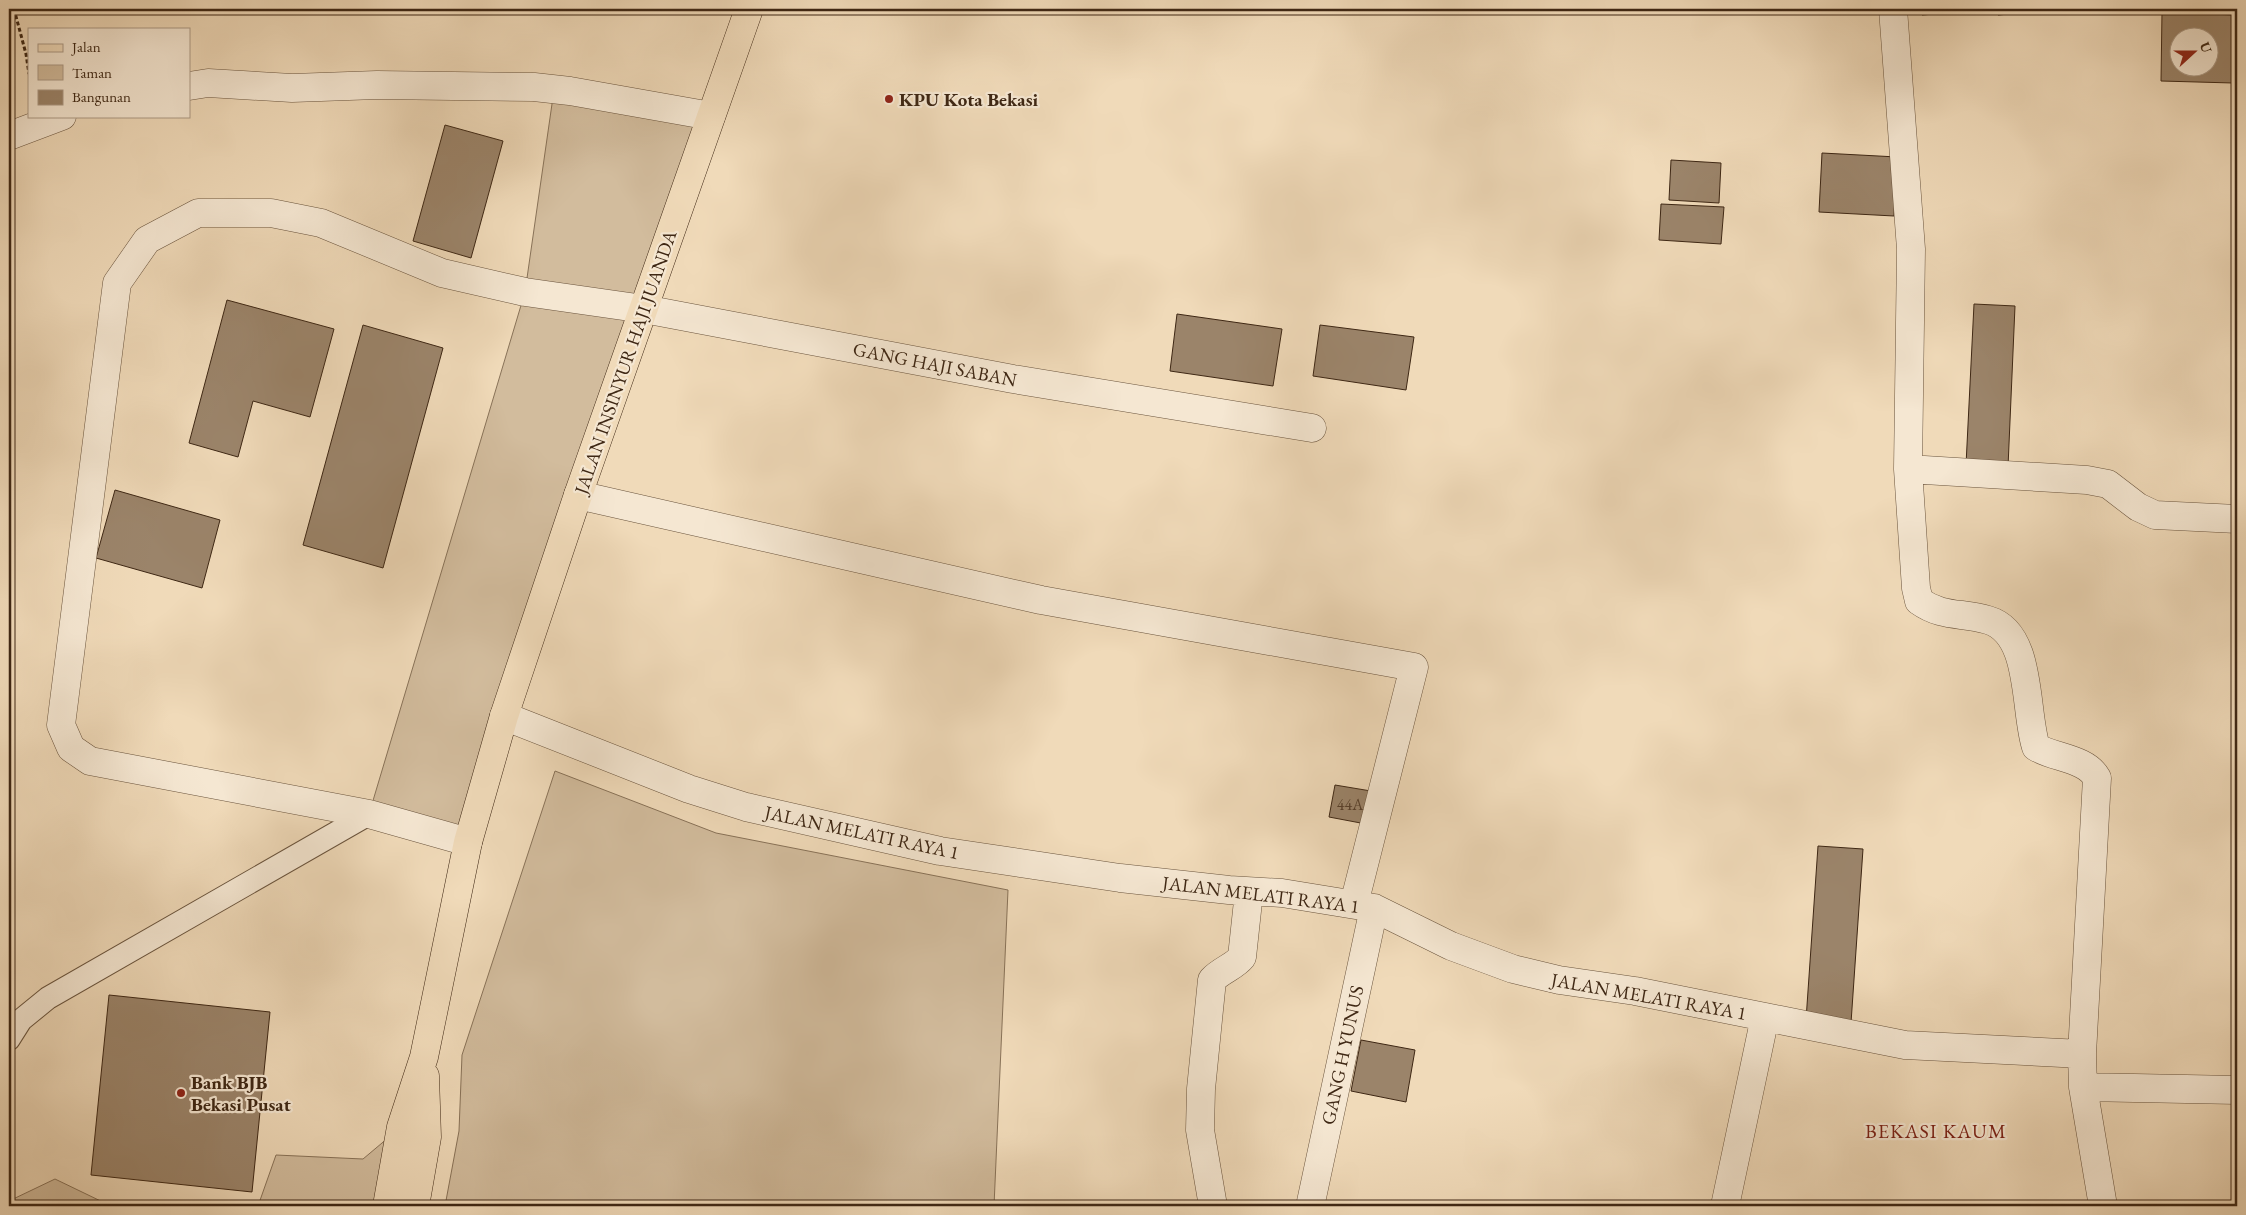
<svg xmlns="http://www.w3.org/2000/svg" width="2246" height="1215" viewBox="0 0 2246 1215" font-family="'EB Garamond',serif">
  <style>
    .green { fill: #d2bc9d; stroke: #887258 }
    .building { fill: #9b846a; stroke: #3e2714; fill-rule: evenodd }
    .lines { fill: none; stroke-linecap: round; stroke-linejoin: round }
    .lane-casing { stroke: #6a543d; stroke-width: 24 }
    .street-casing { stroke: #6a543d; stroke-width: 29 }
    .primary-casing { stroke: #3e2714; stroke-width: 29 }
    .path { stroke: #3e2714; stroke-width: 3; stroke-dasharray: 4 2.5; stroke-linecap: butt }
    .lane { stroke: #f5e7d2; stroke-width: 22 }
    .street { stroke: #f5e7d2; stroke-width: 28 }
    .primary { stroke: #f0dab9; stroke-width: 28 }
    .poi-dot { fill: #8f2418; stroke: #f5e7d2; stroke-width: 2 }
    .labels { text-anchor: middle; stroke-width: 4.5; stroke-linejoin: round; paint-order: stroke }
    .number-label { font-size: 16px; fill: #553e2a }
    .poi-label { font-size: 19px; font-weight: bold; fill: #3e2714; stroke: #f5e7d2; text-anchor: start }
    .street-label { font-size: 19px; fill: #3e2714; stroke: #f5e7d2 }
    .neighbourhood-label { font-size: 20px; letter-spacing: 1px; fill: #7a1f14; stroke: #f5e7d2 }
  </style>
  <rect width="100%" height="100%" fill="#f0dab9"/>
  <filter id="stains"><feTurbulence type="fractalNoise" baseFrequency=".004" numOctaves="4"/><feColorMatrix values="0 0 0 0 .2 0 0 0 0 .09 0 0 0 0 .02 0 0 0 .5 -.17"/></filter>
  <radialGradient id="worn" r=".72"><stop offset=".6" stop-color="#630" stop-opacity="0"/><stop offset="1" stop-color="#630" stop-opacity=".3"/></radialGradient>
  <path class="green" d="M554 90 711 116 468 842 369 814 525 292Z
    M555 771 716 833 1008 890 994 1206H445L459 1131 462 1055Z
    M401 1127 387 1206H258L276 1155 363 1159Z
    M55 1179 111 1206H9V1201Z"/>
  <path class="building" d="M1921 9H1984V10L1922 15Z
    M1998 9H2054V10L1998 15Z
    M2162 12 2235 15 2233 83 2161 81ZM2178 38H2208V68H2178Z
    M445 125 503 141 471 258 413 241Z
    M1822 153 1897 157 1894 216 1819 212Z
    M1671 160 1721 163 1719 203 1669 200Z
    M1661 204 1724 207 1721 244 1659 240Z
    M227 300 334 329 310 417 253 401 238 457 189 443Z
    M1974 304 2015 306 2008 467 1966 465Z
    M1177 314 1282 329 1273 386 1170 371Z
    M363 325 443 348 383 568 303 545Z
    M1320 325 1414 337 1406 390 1313 376Z
    M115 490 220 520 202 588 96 558Z
    M1335 785 1371 791 1366 824 1329 817Z
    M1818 846 1863 849 1851 1023 1806 1020Z
    M109 995 270 1012 252 1192 91 1175Z
    M1361 1040 1415 1050 1406 1102 1351 1091Z"/>
  <g class="lines">
    <g class="lane-casing">
      <path id="lane" d="M9 1039 21 1020 48 998 369 814"/>
    </g>
    <g class="street-casing">
      <path id="street" d="M1893 9 1911 249 1908 469 1916 588 1919 601C1943 618 1962 612 1988 620 2033 633 2024 711 2036 747 2054 758 2086 758 2097 778L2082 1054 2083 1087 2103 1206
        M189 86 208 83 292 88 377 85 534 87 570 91 711 116
        M9 136 62 116
        M1908 469 2087 480 2108 484 2138 507 2155 515 2237 519
        M578 495 1041 600 1414 667 1354 904
        M504 716 689 789 746 807 940 851 1120 878 1229 890 1282 893 1374 908 1451 946 1513 969 1559 980 1635 991 1905 1045 2082 1054
        M468 842 369 814 90 761 71 748 61 725 117 283 147 240 198 213H271L321 223 442 273 525 292 644 309 1013 379 1312 428
        M2083 1087 2237 1090
        M1311 1202 1374 908
        M1213 1206 1200 1130 1201 1089 1212 980C1221 970 1234 967 1242 957L1249 892
        M1725 1206 1765 1017"/>
    </g>
    <g class="primary-casing">
      <path id="primary" d="M387 1206 401 1127 424 1057 468 842 504 716 578 495 749 9
        M415 1206 427 1137 425 1076"/>
    </g>
    <path class="path" d="M14 9 26 54 29 74"/>
    <use href="#lane" class="lane"/>
    <use href="#street" class="street"/>
    <use href="#primary" class="primary"/>
  </g>
  <g class="poi-dot">
    <circle cx="889" cy="99" r="5"/>
    <circle cx="181" cy="1093" r="5"/>
  </g>
  <g class="labels">
    <g class="number-label">
      <text x="1350" y="810">44A</text>
    </g>
    <g class="poi-label">
      <text x="899" y="106">KPU Kota Bekasi</text>
      <text x="191" y="1089">Bank BJB<tspan x="191" dy="22">Bekasi Pusat</tspan></text>
    </g>
    <g class="street-label">
      <text transform="translate(625 362) rotate(-71)" y="7">JALAN INSINYUR HAJI JUANDA</text>
      <text transform="translate(935 364) rotate(11)" y="7">GANG HAJI SABAN</text>
      <text transform="translate(862 832) rotate(12)" y="7">JALAN MELATI RAYA 1</text>
      <text transform="translate(1261 894) rotate(7)" y="7">JALAN MELATI RAYA 1</text>
      <text transform="translate(1649 996) rotate(10)" y="7">JALAN MELATI RAYA 1</text>
      <text transform="translate(1342 1055) rotate(-78)" y="7">GANG H YUNUS</text>
    </g>
    <g class="neighbourhood-label">
      <text x="1936" y="1138">BEKASI KAUM</text>
    </g>
  </g>
  <rect width="2246" height="1215" fill="none" stroke="#f0dab9" stroke-width="30"/>
  <rect x="10" y="10" width="2226" height="1195" fill="none" stroke="#3e2714" stroke-width="2.5"/>
  <rect x="15" y="15" width="2216" height="1185" fill="none" stroke="#3e2714"/>
  <rect x="28" y="28" width="162" height="90" fill="#f5e7d2" stroke="#ac9a86"/>
  <rect x="38" y="44" width="25" height="8" fill="#f0dab9" stroke="#ac9a86"/>
  <text x="72" y="52" font-size="15" fill="#3e2714">Jalan</text>
  <rect x="38" y="65" width="25" height="15" fill="#d2bc9d" stroke="#ac9a86"/>
  <text x="72" y="78" font-size="15" fill="#3e2714">Taman</text>
  <rect x="38" y="90" width="25" height="15" fill="#9b846a" stroke="#ac9a86"/>
  <text x="72" y="102" font-size="15" fill="#3e2714">Bangunan</text>
  <g transform="translate(2194 52) rotate(69)"><circle r="24" fill="#f5e7d2" stroke="#ac9a86"/>
  <path d="M0-4L9 19L0 12L-9 19Z" fill="#8f2418"/>
  <text y="-8" font-size="14" font-weight="bold" text-anchor="middle" fill="#3e2714">U</text>
  </g>
  <rect width="100%" height="100%" filter="url(#stains)"/>
  <rect width="100%" height="100%" fill="url(#worn)"/>
</svg>
